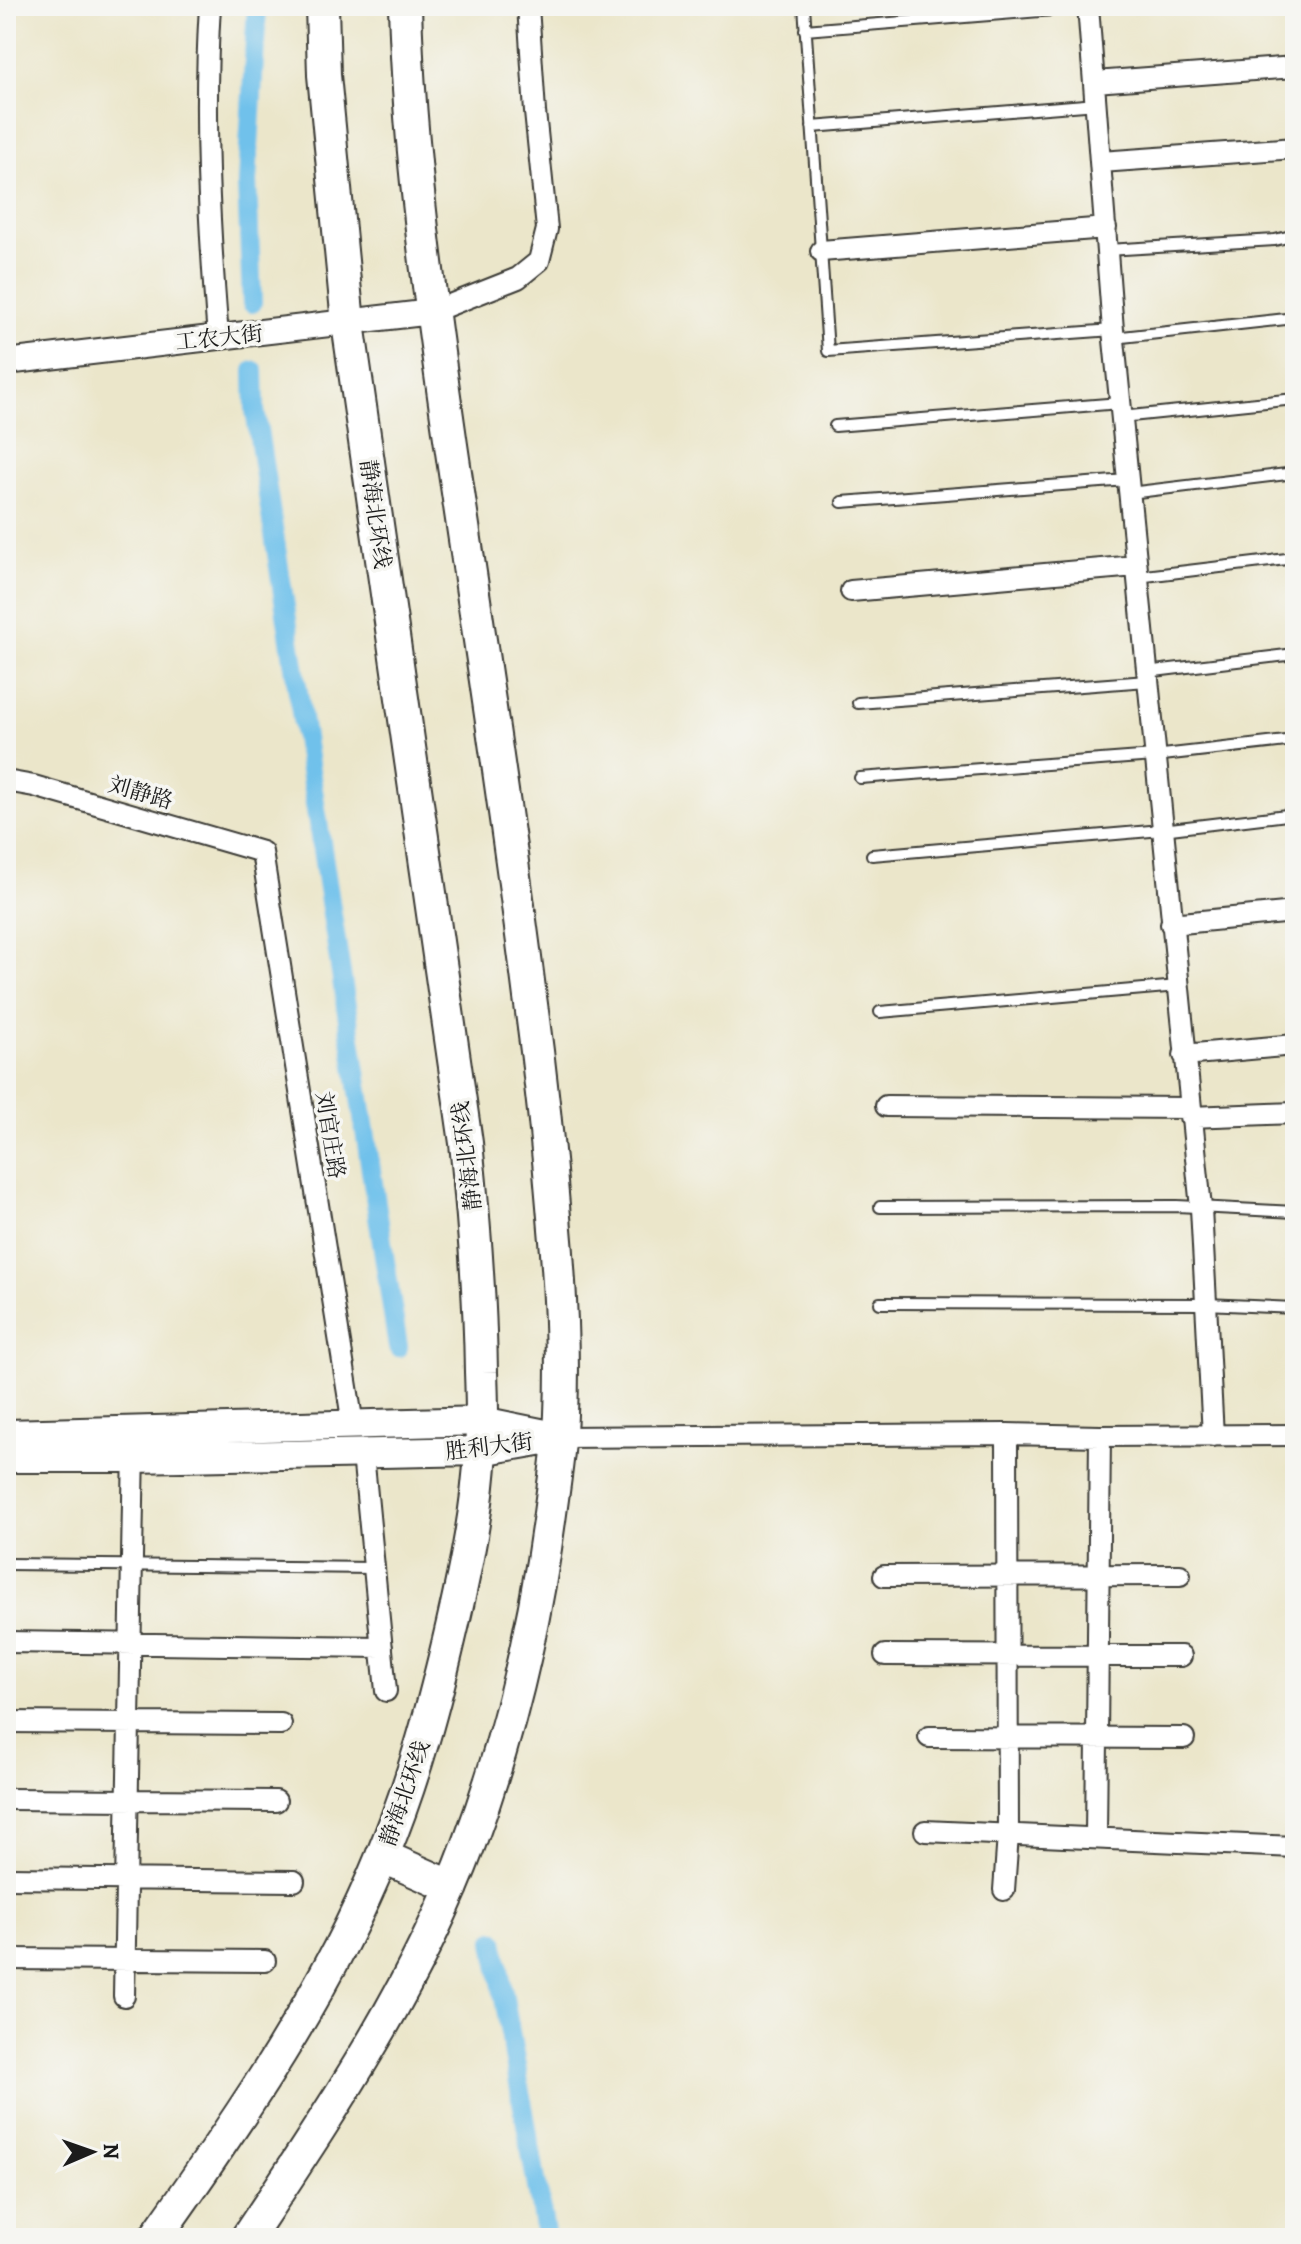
<svg xmlns="http://www.w3.org/2000/svg" width="1301" height="2244" viewBox="0 0 1301 2244" font-family="Alegreya,'Noto Serif SC',serif">
  <style>
    .lines { fill: none; stroke-linecap: round; stroke-linejoin: round }
    .canal { stroke: #6fc1eb; stroke-width: 20 }
    .service-casing { stroke: #3b3a36; stroke-width: 14 }
    .minor-casing { stroke: #3b3a36; stroke-width: 24 }
    .tertiary-casing { stroke: #3b3a36; stroke-width: 28 }
    .secondary-casing { stroke: #3b3a36; stroke-width: 32 }
    .trunk-casing { stroke: #3b3a36; stroke-width: 36 }
    .service { stroke: #fff; stroke-width: 10 }
    .minor { stroke: #fff; stroke-width: 20 }
    .tertiary { stroke: #fff; stroke-width: 24 }
    .secondary { stroke: #fff; stroke-width: 28 }
    .trunk { stroke: #fff; stroke-width: 32 }
    .labels { text-anchor: middle; stroke-width: 7; stroke-linejoin: round; paint-order: stroke }
    .street-label { font-size: 22px; fill: #1c1c1c; stroke: #f6f6f2 }
  </style>
  <rect width="100%" height="100%" fill="#f6f6f2"/>
  <filter id="ink" filterUnits="userSpaceOnUse"><feTurbulence type="fractalNoise" baseFrequency=".0125" numOctaves="2"/><feDisplacementMap in="SourceGraphic" scale="16" xChannelSelector="R" yChannelSelector="G"/><feConvolveMatrix kernelMatrix="1 2 1 2 8 2 1 2 1" color-interpolation-filters="sRGB"/></filter>
  <filter id="wash" filterUnits="userSpaceOnUse"><feTurbulence type="fractalNoise" baseFrequency=".006" numOctaves="4" result="noise"/><feDisplacementMap in="SourceGraphic" scale="32" xChannelSelector="R" yChannelSelector="G"/><feGaussianBlur stdDeviation="1.8" result="paint"/><feColorMatrix in="noise" values="0 0 0 0 0 0 0 0 0 0 0 0 0 0 0 0 0 1.4 0 .05"/><feComposite in="paint" operator="in"/></filter>
  <g filter="url(#wash)">
    <rect width="100%" height="100%" fill="#ebe6ca"/>
    <g class="lines">
      <path class="canal" d="M252 303 247 182 257 6
        M254 371 255 410 398 1347
        M494 1941 546 2238"/>
    </g>
  </g>
  <g filter="url(#ink)">
    <g class="lines">
      <g class="service-casing">
        <path id="service" d="M804 6 828 351 1113 330
          M805 30 1089 7
          M812 127 1097 104
          M1107 250 1275 240 1295 235
          M1113 338 1295 318
          M1121 417 1295 399
          M835 426 1120 403
          M1129 493 1295 473
          M842 502 1127 480
          M1137 577 1295 558
          M1146 672 1295 654
          M858 703 1147 681
          M860 778 1154 756 1295 740
          M872 855 1162 830 1295 814
          M880 1012 1178 986
          M880 1207 1177 1206 1295 1212
          M880 1303 1206 1304 1295 1308
          M6 1564 374 1568"/>
      </g>
      <g class="minor-casing">
        <path id="minor" d="M210 6C203 116 209 227 218 337
          M1088 6 1113 330 1201 1208 1213 1436
          M1095 82 1295 67
          M1101 162 1295 148
          M821 251 1106 228
          M432 312 518 278 539 261 547 229 535 112 528 6
          M851 591 1136 566
          M6 781 34 786 262 852 353 1425
          M1171 924 1295 912
          M1184 1055 1295 1045
          M886 1106 1190 1108
          M1190 1117 1295 1113
          M560 1437 1007 1434 1100 1436 1295 1435
          M363 1454 386 1691
          M884 1576 1180 1575
          M6 1642 382 1647
          M885 1655 1181 1656
          M6 1722 281 1724
          M929 1737 1184 1738
          M6 1799 276 1801
          M925 1831 1295 1847
          M1096 1837 1100 1436
          M6 1878 294 1881
          M1004 1890 1008 1835 1007 1434
          M6 1959 265 1961
          M124 1996 134 1447"/>
      </g>
      <g class="tertiary-casing">
        <path id="tertiary" d="M6 362 432 312"/>
      </g>
      <g class="secondary-casing">
        <path id="secondary" d="M6 1434 482 1421 560 1437
          M6 1458H134L481 1451 544 1440"/>
      </g>
      <g class="trunk-casing">
        <path id="trunk" d="M382 1856 452 1887
          M155 2238C241 2117 327 1992 383 1854 414 1780 435 1701 453 1623 466 1566 478 1508 481 1450 483 1424 482 1398 481 1372 480 1295 474 1219 466 1143L348 323 324 75 322 6
          M247 2238C330 2113 416 1987 469 1844 510 1735 536 1622 551 1506 555 1476 560 1445 561 1414 564 1348 560 1282 554 1217 548 1143 540 1070 530 997 507 813 478 629 451 445 430 299 409 153 405 6"/>
      </g>
      <use href="#service" class="service"/>
      <use href="#minor" class="minor"/>
      <use href="#tertiary" class="tertiary"/>
      <use href="#secondary" class="secondary"/>
      <use href="#trunk" class="trunk"/>
    </g>
  </g>
  <g class="labels">
    <g class="street-label">
      <text transform="translate(219 337) rotate(-6)" y="8">工农大街</text>
      <text transform="translate(376 514) rotate(82)" y="8">静海北环线</text>
      <text transform="translate(141 792) rotate(16)" y="8">刘静路</text>
      <text transform="translate(331 1135) rotate(81)" y="8">刘官庄路</text>
      <text transform="translate(466 1156) rotate(-97)" y="8">静海北环线</text>
      <text transform="translate(489 1446) rotate(-7)" y="8">胜利大街</text>
      <text transform="translate(404 1793) rotate(-71)" y="8">静海北环线</text>
    </g>
  </g>
  <rect width="1301" height="2244" fill="none" stroke="#f6f6f2" stroke-width="32"/>
  <g transform="translate(92 2152) rotate(88)" stroke="#f6f6f2" stroke-width="6" paint-order="stroke">
  <path d="M0-6L14 30L0 20L-14 30Z" fill="#1c1c1c"/>
  <text y="-12" font-size="22" font-weight="bold" text-anchor="middle" fill="#1c1c1c">N</text>
  </g>
</svg>
